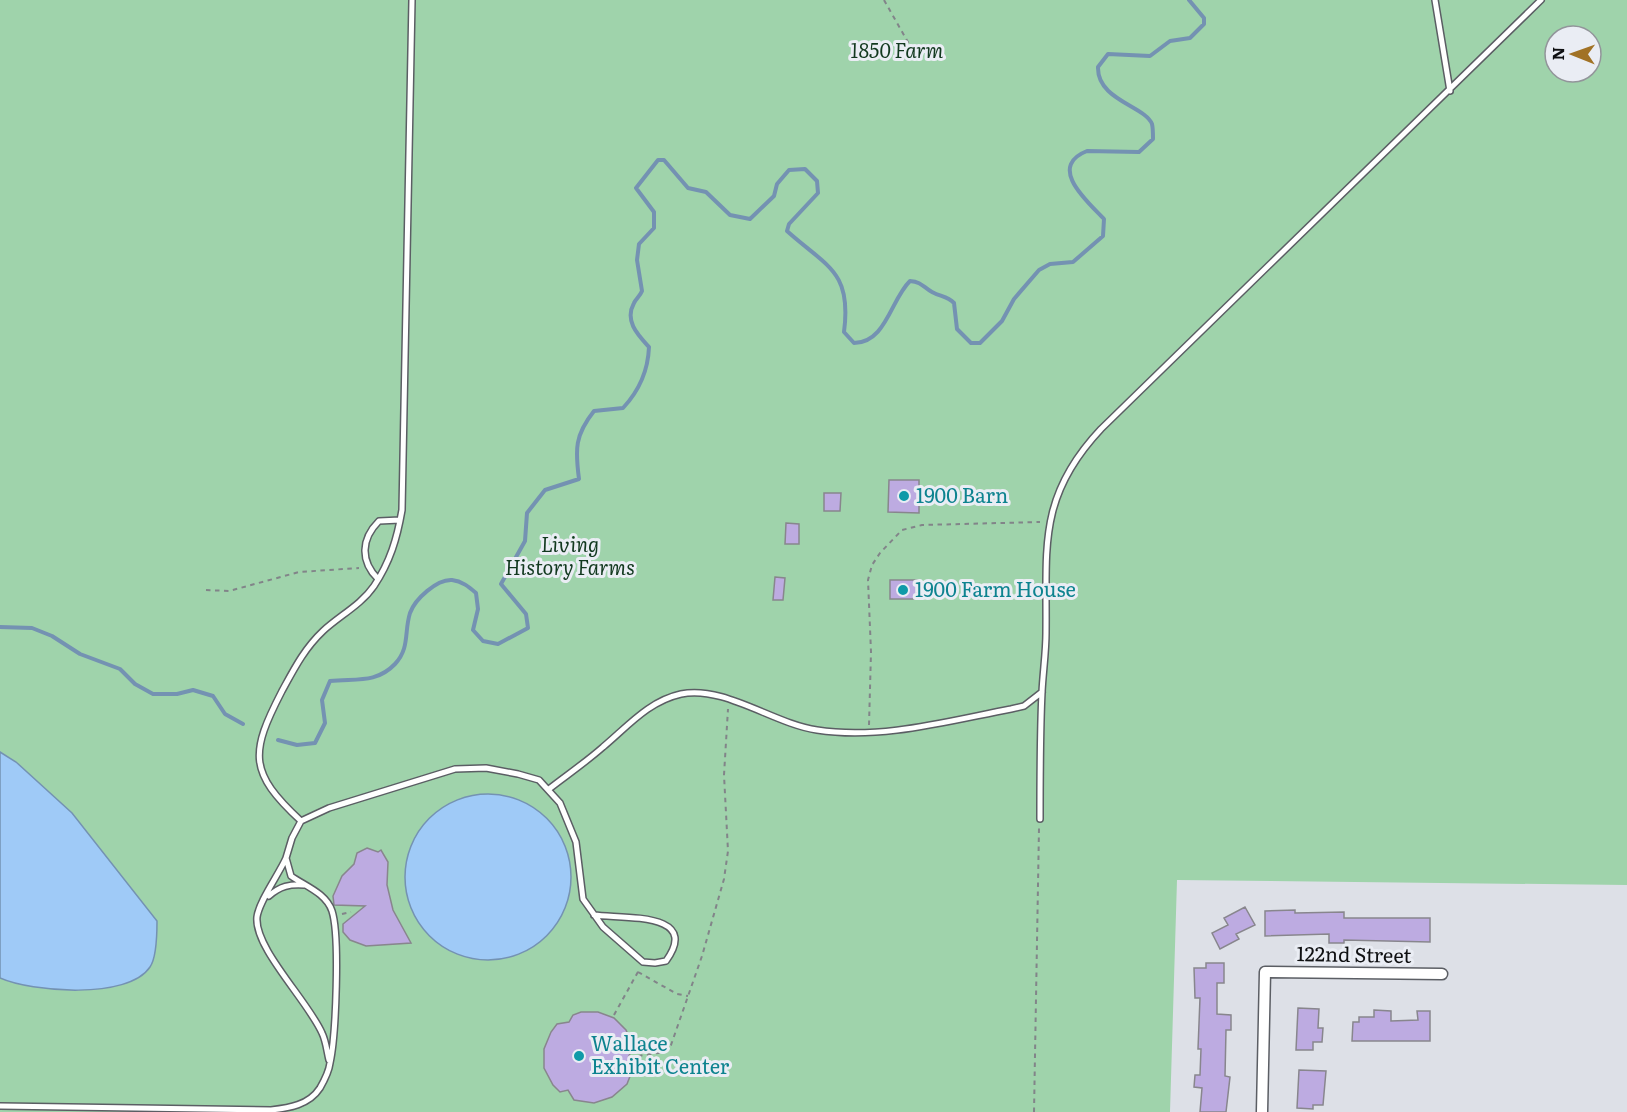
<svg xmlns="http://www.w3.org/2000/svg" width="1627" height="1112" viewBox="0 0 1627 1112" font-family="Literata,serif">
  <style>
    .green { fill: #9fd3ab; fill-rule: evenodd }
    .water { fill: #9fcaf7; stroke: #7492b2; stroke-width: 1.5 }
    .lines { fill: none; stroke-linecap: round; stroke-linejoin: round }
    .stream { stroke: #7492b2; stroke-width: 4 }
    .building { fill: #bdabe1; stroke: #88868d; stroke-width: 1.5 }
    .service-casing { stroke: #5b5e64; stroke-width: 8 }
    .minor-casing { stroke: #5b5e64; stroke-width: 13 }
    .path { stroke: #828489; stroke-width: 2; stroke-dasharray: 4.5 4.5; stroke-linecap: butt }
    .service { stroke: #fff; stroke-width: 5 }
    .minor { stroke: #fff; stroke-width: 10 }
    .culture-dot { fill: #0f9aa8; stroke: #eaedf4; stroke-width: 2 }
    .labels { text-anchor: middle; stroke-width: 6; stroke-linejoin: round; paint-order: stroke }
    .park-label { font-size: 20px; font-style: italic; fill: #12391f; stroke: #eaedf4 }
    .culture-label { font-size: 20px; fill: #0d838f; stroke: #eaedf4; text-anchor: start }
    .street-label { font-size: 20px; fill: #0f1012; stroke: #eaedf4 }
  </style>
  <rect width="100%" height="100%" fill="#dde0e7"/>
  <path class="green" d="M0 0H1627V885L1177 880 1170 1112H0ZM1555 36H1591V72H1555Z"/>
  <path class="water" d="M0 752 16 762 72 813 157 921C157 933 157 957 150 967 128 1000 31 992 0 978Z
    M405 877a83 83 0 1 1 166 0a83 83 0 1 1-166 0Z"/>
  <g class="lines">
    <path class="stream" d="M0 627 32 628 52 636 80 654 120 669 135 684 153 694H177L193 690 213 696 225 714 243 724
      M278 740 297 745 315 743 325 723 322 700 330 681C355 678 376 684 395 664 410 648 404 632 410 613 415 599 437 579 452 580 462 581 469 587 476 593L478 609 473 630 483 641 498 644 528 628 526 614 501 584 525 541 527 513 545 490 579 479C575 449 575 435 594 411L623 408C639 391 648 372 649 347 638 335 624 321 634 303 636 299 640 296 642 291L637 260 639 244 654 228V212L636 188 658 160H664L688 188 706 192 730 215 750 219 774 196 777 184 789 170 805 169 817 181 818 193 789 224 787 231C827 267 852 271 844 332L854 343C886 343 891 299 910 281 922 282 923 287 932 292 941 297 947 296 954 303L957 329 971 343H980L1002 321 1014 299 1039 270 1050 264 1073 262 1103 236 1104 219C1089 203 1046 167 1087 151L1139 152 1153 139C1153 135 1153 128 1152 124 1145 106 1097 100 1098 67L1108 54 1150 56 1170 41 1190 38 1204 24V18L1189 0"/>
  </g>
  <path class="building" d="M889 480H919V513L888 512Z
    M824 493H841L840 511H824Z
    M786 523 799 524V544H785Z
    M775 577 785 578 783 600H773Z
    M890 580H917L916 599H890Z
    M367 848 378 852 381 850 388 862 387 885 393 910 411 943 366 946 350 940 343 932V924L365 906 334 905 333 896 342 876 354 864 357 853Z
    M1245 907 1255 925 1236 934 1239 939 1220 949 1212 933 1228 925 1224 918Z
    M1295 910V913L1344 912V918H1430V942L1344 940V943H1329V934L1265 936V911Z
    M1206 963H1224V983H1217V1014L1231 1015V1030H1226L1225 1076 1230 1077 1226 1112H1200L1202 1088 1194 1087 1195 1075H1200L1201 1049H1198L1200 998H1195L1194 968H1206Z
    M1298 1008 1319 1009 1318 1028H1323L1322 1042H1313V1050H1296Z
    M1374 1010 1391 1011V1021L1418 1020 1417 1011H1430V1041H1352L1353 1022H1359V1017H1374Z
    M581 1012H598L614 1018 626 1030 633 1046 629 1056 634 1066 627 1084 612 1097 594 1103 574 1100 568 1090 560 1092 553 1085 544 1068V1049L551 1032 557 1024 569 1022 573 1015Z
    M1299 1070 1326 1071 1323 1105H1313V1109L1297 1108Z"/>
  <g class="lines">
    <g class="service-casing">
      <path id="service" d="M1435 0 1450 91
        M378 579C360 561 361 539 379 521L400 520
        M549 789C567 775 586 762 603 747 628 726 649 701 681 694 724 685 774 724 817 730 881 740 948 721 1011 709L1024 706 1042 692
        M1040 819C1040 777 1040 734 1042 692 1043 672 1046 652 1046 633 1047 548 1037 497 1101 429L1541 0
        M301 821C248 772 250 753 282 691 294 669 304 649 323 631 339 616 361 605 374 586 390 562 397 539 402 510L412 0
        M286 858C279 874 259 901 257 917 254 948 308 1001 322 1033 326 1041 327 1052 329 1060
        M269 896C280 886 290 884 304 885
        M0 1106 271 1110C289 1108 309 1105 320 1088 324 1081 329 1071 330 1063 336 1035 340 936 332 911 326 893 305 886 291 876L286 858 292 838 301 821 329 808 455 769 486 768 518 774 539 780 560 803 576 842 583 899 603 927 643 962 655 963 666 961C702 911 621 919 594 915"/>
    </g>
    <g class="minor-casing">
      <path id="minor" d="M1262 1112 1265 972 1442 974"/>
    </g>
    <path class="path" d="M884 0 913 51V58
      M206 590 229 591 299 572 359 568
      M869 725 871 652 868 580 872 565 880 553 902 530 922 525 1040 522
      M342 914 351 912
      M638 972 677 994 688 996
      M614 1015 639 970
      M638 1056 665 1052 671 1045 702 956 724 879 728 851 724 775 728 709
      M1034 1112 1039 828"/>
    <use href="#service" class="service"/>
    <use href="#minor" class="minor"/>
  </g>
  <g class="culture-dot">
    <circle cx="904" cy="496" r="6"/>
    <circle cx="903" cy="590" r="6"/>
    <circle cx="579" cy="1056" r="6"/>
  </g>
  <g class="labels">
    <g class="park-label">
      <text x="897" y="58">1850 Farm</text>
      <text x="570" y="552">Living<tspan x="570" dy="23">History Farms</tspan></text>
    </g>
    <g class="culture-label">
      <text x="916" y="503">1900 Barn</text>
      <text x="915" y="597">1900 Farm House</text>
      <text x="591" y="1051">Wallace<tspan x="591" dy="23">Exhibit Center</tspan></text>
    </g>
    <g class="street-label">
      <text transform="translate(1354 955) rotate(1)" y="7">122nd Street</text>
    </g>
  </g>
  <g transform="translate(1573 54) rotate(271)"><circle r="28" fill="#eaedf4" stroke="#92959a" stroke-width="1.5"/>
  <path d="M0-4.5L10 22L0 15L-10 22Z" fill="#a17225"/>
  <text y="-9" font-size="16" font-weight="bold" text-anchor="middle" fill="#0f1012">N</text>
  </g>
</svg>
